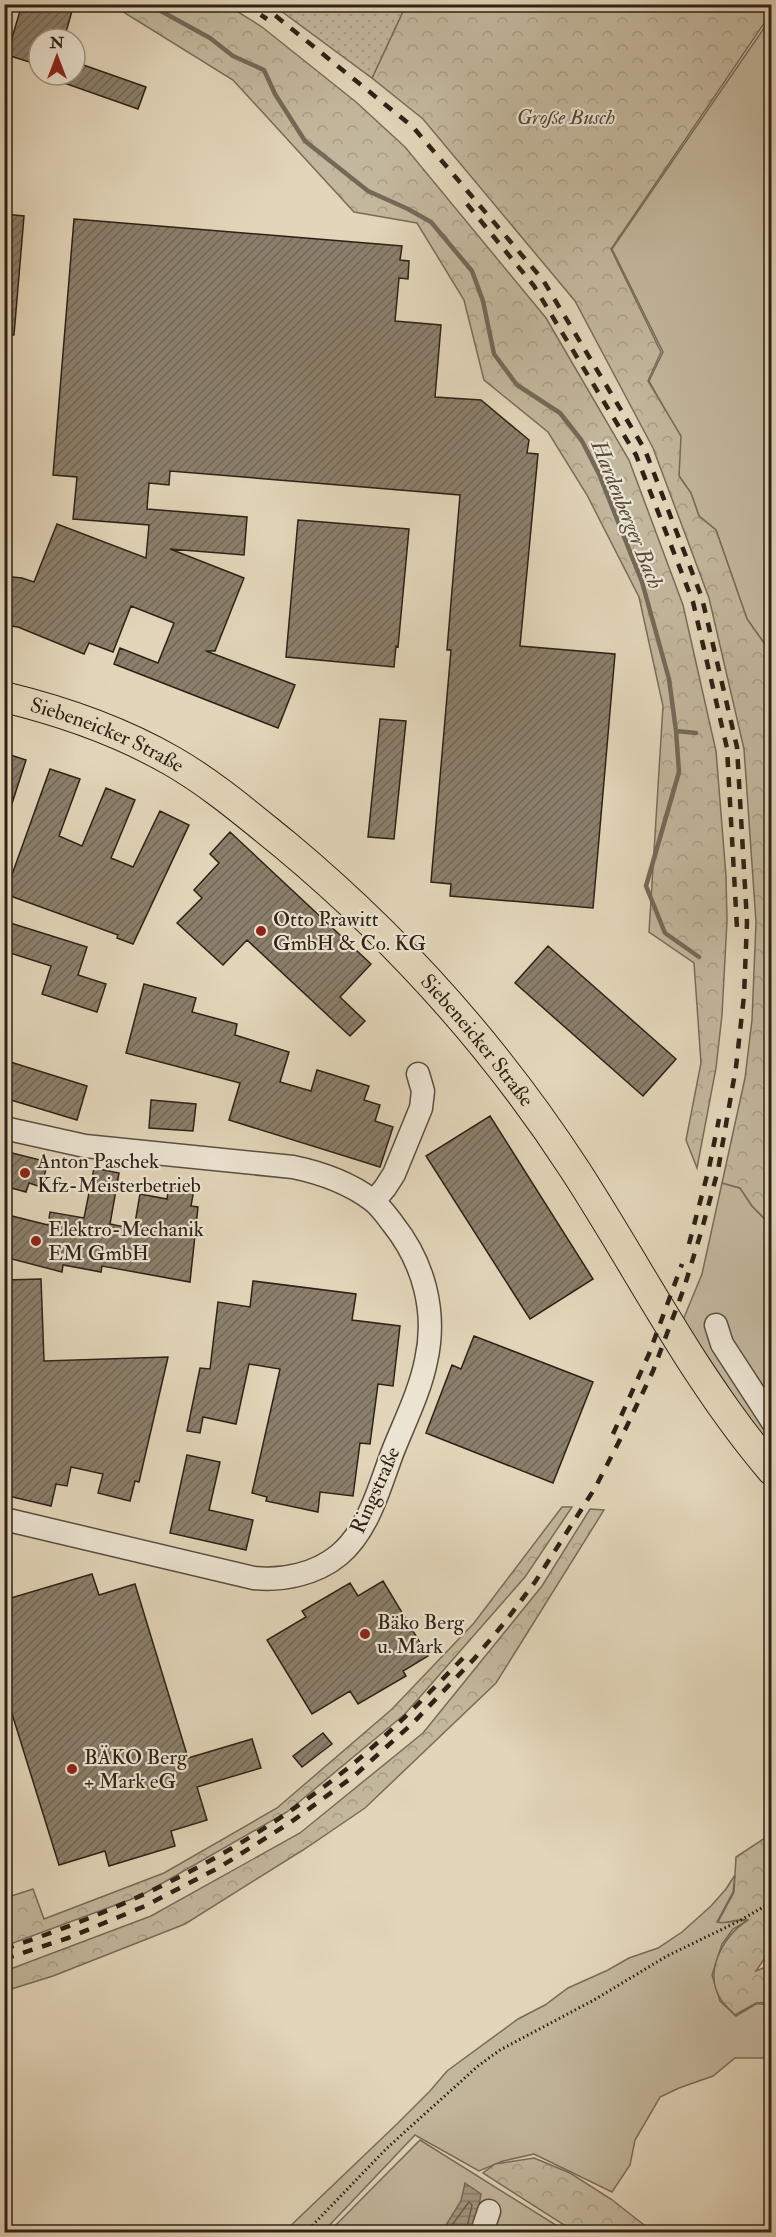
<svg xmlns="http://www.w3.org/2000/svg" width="776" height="2237" viewBox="0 0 776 2237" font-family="'IM FELL Double Pica',serif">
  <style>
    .grass { fill: #c3b79d; stroke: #786c5a; stroke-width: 1.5 }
    .forest { fill: url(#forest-crowns); stroke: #786c5a; stroke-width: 1.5 }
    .park { fill: url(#park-dots); stroke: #786c5a; stroke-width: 1.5 }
    .water { fill: url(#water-rules); stroke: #746957; stroke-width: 1.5 }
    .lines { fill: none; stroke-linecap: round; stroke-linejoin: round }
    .shore { stroke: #685d4c; stroke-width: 1.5 }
    .stream { stroke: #746957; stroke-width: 4.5 }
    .building { fill: url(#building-hatch); stroke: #2d2216; stroke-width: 1.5 }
    .minor-casing { stroke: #5a4f3f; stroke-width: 25 }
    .major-casing { stroke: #2d2216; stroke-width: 32 }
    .path { stroke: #2d2216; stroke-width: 3; stroke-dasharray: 1.5 3; stroke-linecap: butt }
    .minor { stroke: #ece4d2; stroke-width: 22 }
    .major { stroke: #e2d5b9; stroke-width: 30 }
    .rail { stroke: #2d2216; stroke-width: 4.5; stroke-dasharray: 10 10; stroke-linecap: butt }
    .poi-dot { fill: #8f2418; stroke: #ece4d2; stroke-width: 2 }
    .labels { text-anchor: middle; stroke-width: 4.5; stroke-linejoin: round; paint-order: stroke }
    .park-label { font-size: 21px; font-style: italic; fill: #524738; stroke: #ece4d2 }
    .street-label { font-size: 21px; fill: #2d2216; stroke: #ece4d2 }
    .poi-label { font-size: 21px; fill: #2d2216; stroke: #ece4d2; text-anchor: start }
    .water-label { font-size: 22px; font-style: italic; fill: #574b3c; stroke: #ece4d2 }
  </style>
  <defs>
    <pattern id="forest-crowns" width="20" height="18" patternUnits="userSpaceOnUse" patternTransform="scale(1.5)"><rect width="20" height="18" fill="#c3b79d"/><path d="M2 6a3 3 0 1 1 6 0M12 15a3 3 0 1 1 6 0" fill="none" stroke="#a89d86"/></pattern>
    <pattern id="park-dots" width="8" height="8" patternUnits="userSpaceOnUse" patternTransform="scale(1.5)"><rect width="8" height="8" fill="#c3b79d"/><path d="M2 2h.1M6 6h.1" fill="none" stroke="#a89d86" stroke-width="1.8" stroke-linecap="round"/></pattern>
    <pattern id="water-rules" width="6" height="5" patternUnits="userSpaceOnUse" patternTransform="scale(1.5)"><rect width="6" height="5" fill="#a49882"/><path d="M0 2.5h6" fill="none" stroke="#867c69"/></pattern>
    <pattern id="building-hatch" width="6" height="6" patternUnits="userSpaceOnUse" patternTransform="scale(1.5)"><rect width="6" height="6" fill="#8b7f6b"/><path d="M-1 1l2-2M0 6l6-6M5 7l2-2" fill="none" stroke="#726857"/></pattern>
  </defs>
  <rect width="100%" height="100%" fill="#e2d5b9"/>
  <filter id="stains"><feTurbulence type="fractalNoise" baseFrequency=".00333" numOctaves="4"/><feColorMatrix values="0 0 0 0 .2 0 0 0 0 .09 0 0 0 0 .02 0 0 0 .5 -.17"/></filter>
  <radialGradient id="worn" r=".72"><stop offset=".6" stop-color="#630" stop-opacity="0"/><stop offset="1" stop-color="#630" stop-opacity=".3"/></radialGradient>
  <path class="grass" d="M771 18V664L764 643 747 619 716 530 699 516 691 493 679 476 680 436 649 381 663 352 612 249Z
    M722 1183 740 1188 752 1206 771 1226V1451L683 1320 702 1274Z
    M735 1875 733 1892 717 1922C727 1924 736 1919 747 1921L733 1929 722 1944 712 1975 720 2001 736 2016 756 2004H771V2058H735L713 2076 679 2088 660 2097 635 2140 630 2165 612 2192 534 2154 503 2161 479 2171 415 2135 323 2232H284L398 2123 430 2091 447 2071 518 2019 545 2005 568 1988 608 1970 629 1958 658 1948 682 1932 711 1906 726 1889Z
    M420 2140 567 2232H329Z"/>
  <path class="forest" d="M112 5H227L262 27 356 102 405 147 546 318 629 460 683 605 716 751 726 876 727 921 722 1015 716 1068 697 1168 686 1140 701 1063 694 963 649 932 663 706 639 597 587 495 548 432 484 380 464 300 417 223 354 212 233 80Z
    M406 5H771V13L611 249 661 352 648 381 681 436 679 476 691 493 699 516 716 530 747 619 764 643 771 664V733L766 750 772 786 771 1225 752 1206 740 1188 722 1183 745 1078 752 1020 756 922 744 749 709 598 653 448 575 301 423 119 372 78Z
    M562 1507H572L525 1577 405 1714 287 1812 140 1896 5 1946V1898L33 1889 44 1919 164 1873 277 1808 392 1709 474 1623Z
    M590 1509 604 1510 496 1683 365 1808 303 1850 185 1924 53 1976 5 1991V1971L151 1916 300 1833 423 1733 542 1586Z
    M771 1834V1949L756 1971 771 1965V2002L756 2003 735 2015C731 2010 725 2006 722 2001 702 1973 723 1936 748 1920 737 1917 728 1925 718 1922L734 1892 736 1857Z
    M534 2158 570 2173 611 2199 653 2232H575L483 2173 495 2164Z"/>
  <path class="park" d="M273 5H406L372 78Z"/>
  <path class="water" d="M465 2183 481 2194 476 2222 471 2232H447L446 2225 461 2201Z"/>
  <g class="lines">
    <path class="shore" d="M452 2232V2225L469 2202 472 2205 466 2232"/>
    <path class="stream" d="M148 4 210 38 233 56 264 70 275 94 305 141 368 191 408 209 431 222 472 271 483 301 494 354 517 385 560 413 582 441 599 474 642 582 669 679 676 731 679 772 646 886 665 933 699 957
      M767 726H772
      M676 731 696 733"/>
  </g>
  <path class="building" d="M22 4H74L64 39H39V65L7 55Z
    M75 62 146 87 138 109 47 77V75H75Z
    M4 214 24 216 14 335 4 334Z
    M74 219 402 246 400 260 409 261 408 279 399 278 395 321 441 325 435 397 481 400 529 440 527 453 538 454 520 646 615 654 593 908 450 896 451 884 431 882 451 650H447L460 495 170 471 169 485 149 483 147 509 247 517 244 555 170 549 244 578 215 651H206L295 685 278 728 114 664 120 648 158 663 174 623 131 606 113 652 89 643 84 654 18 627 4 625V576L22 578 34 582 57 524 146 558 149 525 73 519 77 477 53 475Z
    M298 520 409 529 398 647 396 646 394 667 286 657Z
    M380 719 406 721 394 839 368 837Z
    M4 753 26 760 7 819H4Z
    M50 769 80 779 59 836 82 846 106 788 135 800 111 858 133 867 160 811 189 825 133 944 117 938 118 935 5 894Z
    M230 832 371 964 340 997 365 1021 350 1036 247 940 223 965 177 923 202 898 194 890 219 863 210 854Z
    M4 921 87 947 78 975 106 984 97 1012 42 994 51 966 4 951Z
    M548 946 676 1059 643 1096 515 983Z
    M144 984 196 998 192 1012 237 1024 235 1035 289 1052 280 1082 311 1091 317 1070 369 1086 364 1100 380 1105 375 1121 393 1127 380 1167 229 1120 240 1083 126 1053Z
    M4 1060 87 1086 77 1120 4 1098Z
    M151 1100 196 1104 193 1131 149 1128Z
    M490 1116 593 1279 530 1319 426 1156Z
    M4 1151 48 1162 41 1187 29 1183 26 1192 4 1186Z
    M94 1168 119 1173 110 1224 134 1229 140 1194 167 1199 169 1185 194 1189 191 1206 198 1207 190 1282 102 1266 101 1272 63 1265 62 1272 4 1257V1214L48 1225 50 1212 84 1218Z
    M41 1279 44 1361 168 1357 139 1482 135 1481 130 1501 98 1493 103 1474 71 1467 67 1486 56 1484 51 1506 4 1495 11 1460 4 1458V1280Z
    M253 1281 356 1294 352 1320 400 1326 393 1386 378 1384 370 1444 360 1443 353 1496 320 1492 318 1512 266 1501 267 1497 252 1493 280 1369 249 1364 236 1424 203 1417 200 1433 187 1431 200 1368 210 1369 218 1302 250 1307Z
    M474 1336 593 1382 553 1483 426 1433 452 1365 461 1369Z
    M187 1455 220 1462 209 1510 253 1520 246 1550 170 1533Z
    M92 1574 99 1595 135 1584 188 1758 252 1739 261 1768 197 1787 207 1820 171 1831 175 1846 109 1866 105 1851 59 1865 4 1688V1600Z
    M383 1581 428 1656 403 1671 406 1676 358 1704 350 1691 312 1714 267 1640 306 1617 302 1611 350 1583 358 1596Z
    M323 1733 332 1744 302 1767 293 1756Z"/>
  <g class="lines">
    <g class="minor-casing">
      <path id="minor" d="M4 1128 85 1146 293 1167C322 1173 348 1182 372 1200 380 1206 387 1216 393 1224 424 1263 437 1312 426 1361 420 1391 405 1421 393 1451 380 1485 369 1530 339 1555 316 1574 283 1581 254 1578L4 1519
        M374 1201 385 1188 394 1174 421 1108 423 1091 418 1074
        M716 1325 722 1344 772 1421
        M482 2232 489 2211"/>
    </g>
    <g class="major-casing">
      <g id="major">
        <path id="s1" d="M4 697C62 711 120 731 172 761 212 784 248 815 284 844 397 938 495 1047 575 1170 640 1270 694 1379 772 1470"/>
      </g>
    </g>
    <path class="path" d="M306 2232 387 2148 478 2066 500 2050 594 2000 667 1956 739 1921 772 1902"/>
    <use href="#minor" class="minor"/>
    <use href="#major" class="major"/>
    <path class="rail" d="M244 4 267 19
      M467 204 534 286 636 455 693 602 727 748 737 928
      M689 1244 709 1168 719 1119
      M613 1434 649 1354 682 1264
      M4 1949C132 1907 243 1852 348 1768 390 1734 428 1694 466 1655
      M4 1959 68 1938 145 1906 220 1867 291 1822 354 1776 413 1723 474 1659 505 1622 535 1582 595 1488 625 1430 653 1371 684 1288 702 1229 718 1170 736 1067 744 996 747 922 737 747 702 598 645 450 543 280 413 127 261 4"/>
  </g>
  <g class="poi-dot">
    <circle cx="261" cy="931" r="6"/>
    <circle cx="25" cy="1173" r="6"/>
    <circle cx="36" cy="1241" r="6"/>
    <circle cx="365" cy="1634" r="6"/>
    <circle cx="72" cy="1769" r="6"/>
  </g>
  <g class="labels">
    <g class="park-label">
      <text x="566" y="124">Große Busch</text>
    </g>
    <g class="street-label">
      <text dy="7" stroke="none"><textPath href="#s1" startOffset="110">Siebeneicker Straße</textPath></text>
      <text dy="7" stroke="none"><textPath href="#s1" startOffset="596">Siebeneicker Straße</textPath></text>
      <text transform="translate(375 1490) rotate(-66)" y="7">Ringstraße</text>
    </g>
    <g class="poi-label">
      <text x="273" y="926">Otto Prawitt<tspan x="273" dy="24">GmbH &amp; Co. KG</tspan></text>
      <text x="37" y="1168">Anton Paschek<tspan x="37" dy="24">Kfz-Meisterbetrieb</tspan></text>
      <text x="48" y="1236">Elektro-Mechanik<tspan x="48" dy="24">EM GmbH</tspan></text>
      <text x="377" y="1629">Bäko Berg<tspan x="377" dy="24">u. Mark</tspan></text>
      <text x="84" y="1764">BÄKO Berg<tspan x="84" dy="24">+ Mark eG</tspan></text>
    </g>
    <g class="water-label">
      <text transform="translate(628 514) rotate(68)" y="8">Hardenberger Bach</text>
    </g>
  </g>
  <rect width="776" height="2237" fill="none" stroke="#e2d5b9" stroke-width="24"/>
  <rect x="6" y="6" width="764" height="2225" fill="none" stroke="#2d2216" stroke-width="3"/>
  <rect x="12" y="12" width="752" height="2213" fill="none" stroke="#2d2216" stroke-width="1.5"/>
  <g transform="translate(57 57)"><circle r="28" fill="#ece4d2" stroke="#a09687" stroke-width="1.5"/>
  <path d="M0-4.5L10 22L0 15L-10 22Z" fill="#8f2418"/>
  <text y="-9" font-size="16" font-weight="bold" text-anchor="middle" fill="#2d2216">N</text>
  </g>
  <rect width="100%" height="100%" filter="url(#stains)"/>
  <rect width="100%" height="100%" fill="url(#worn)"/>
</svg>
